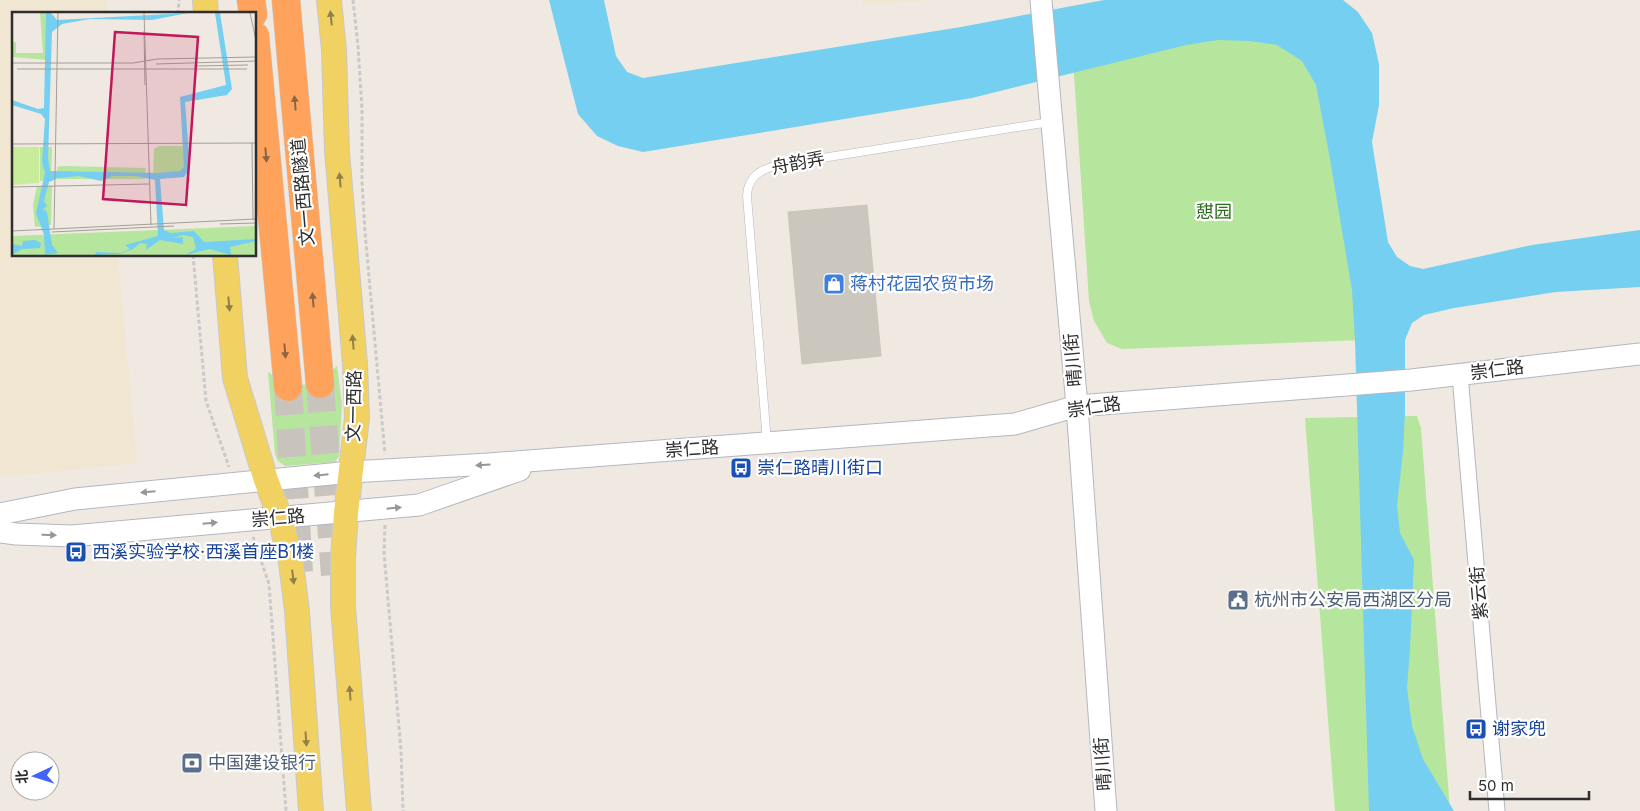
<svg xmlns="http://www.w3.org/2000/svg" width="1640" height="811" viewBox="0 0 1640 811" font-family="Inter,'Noto Sans SC',sans-serif">
  <style>
    .education { fill: #f0e6d1 }
    .green { fill: #b6e59e }
    .water { fill: #75cff0 }
    .building { fill: #cbc7bf; stroke: #cbc5ba }
    .lines { fill: none; stroke-linecap: round; stroke-linejoin: round }
    .highway-tunnel { stroke: #c8c4bd; stroke-width: 28; stroke-dasharray: 28 14; stroke-linecap: butt }
    .lane-casing { stroke: #b4b7c1; stroke-width: 9 }
    .street-casing { stroke: #b4b7c1; stroke-width: 17 }
    .secondary-casing { stroke: #b4b7c1; stroke-width: 23 }
    .primary-casing { stroke: #c9c9c9; stroke-width: 26 }
    .highway-casing { stroke: #c9c9c9; stroke-width: 29 }
    .path { stroke: #c9c9c9; stroke-width: 3; stroke-dasharray: 4 2.5; stroke-linecap: butt }
    .lane { stroke: #fff; stroke-width: 8 }
    .street { stroke: #fff; stroke-width: 15 }
    .secondary { stroke: #fff; stroke-width: 21 }
    .primary { stroke: #f2d163; stroke-width: 24 }
    .highway { stroke: #ffa35c; stroke-width: 28 }
    .oneway { fill: #908048 }
    .oneway2 { fill: #8c6343 }
    .oneway3 { fill: #969696 }
    .labels { text-anchor: middle; stroke-width: 4.5; stroke-linejoin: round; paint-order: stroke }
    .street-label { font-size: 18px; fill: #2e2e2e; stroke: #fff }
    .park-label { font-size: 18px; fill: #2c6e1b; stroke: #fff }
    .shop-label { font-size: 18px; fill: #366cbe; stroke: #fff; text-anchor: start }
    .transit-label { font-size: 18px; fill: #164399; stroke: #fff; text-anchor: start }
    .service-label { font-size: 18px; fill: #4e5e75; stroke: #fff; text-anchor: start }
    .inset-road { fill: none; stroke: #a29e99; stroke-width: 1 }
    .view { fill: #c2185b; fill-opacity: 0.15; stroke: #c2185b; stroke-width: 2.5 }
    .inset-edge { fill: none; stroke: #2e2e2e; stroke-width: 2.5 }
  </style>
  <rect width="100%" height="100%" fill="#efe9e1"/>
  <path class="education" d="M0 0H106L109 14H14V255H123L118 257 137 463 0 477Z
    M863 0H931L863 5Z"/>
  <path class="green" d="M1202 32 1282 38 1320 72 1363 340 1122 349 1107 343 1094 321 1089 301 1073 59Z
    M337 366 342 404 339 456 335 462 285 466 278 461 275 454 268 372C296 391 312 389 337 366Z
    M1417 416 1421 428 1450 811H1335L1305 418Z"/>
  <path class="water" d="M549 0H604L616 56 627 72 643 78 961 27 1104 0H1343L1358 12 1372 33 1379 64V105L1372 142 1388 242 1397 257 1410 266 1423 269 1532 245 1640 230V287L1556 292 1454 308 1424 315 1412 323 1405 340V412L1403 452 1397 505 1400 533 1414 560 1410 648 1407 688 1412 726 1423 759 1454 811H1369L1355 341 1352 290 1330 159 1316 85 1302 61 1277 45 1250 41 1218 40 1186 45 972 98 643 152 618 146 597 136 578 114Z"/>
  <path class="building" d="M867 205 881 356 802 364 788 212Z"/>
  <g class="lines">
    <path class="highway-tunnel" d="M320 384 335 575
      M288 387 299 572"/>
    <g class="lane-casing">
      <path id="lane" d="M767 442 747 196C748 176 760 170 778 165L1050 122"/>
    </g>
    <g class="street-casing">
      <path id="street" d="M1460 375 1497 811"/>
    </g>
    <g class="secondary-casing">
      <path id="secondary" d="M1041 0 1077 406 1106 811
        M0 514 75 499 351 472 489 464 1015 424 1077 406 1411 380 1640 354
        M0 532 16 534 72 536 419 505 520 470"/>
    </g>
    <g class="primary-casing">
      <path id="primary" d="M205 0 206 14
        M329 0 334 50 337 151 355 364 357 418 346 513 343 558V606L359 811
        M225 255 235 378 266 480 280 517 291 563 297 611 311 811"/>
    </g>
    <g class="highway-casing">
      <path id="highway" d="M251 0 253 14
        M286 0 320 384
        M255 36 288 387"/>
    </g>
    <path class="path" d="M353 0 358 46 362 110V182L365 232 385 454
      M178 14 179 0
      M193 255 206 401 229 467
      M385 525 384 553 401 750 403 811
      M253 537 269 584 286 811"/>
    <use href="#lane" class="lane"/>
    <use href="#street" class="street"/>
    <use href="#secondary" class="secondary"/>
    <use href="#primary" class="primary"/>
    <use href="#highway" class="highway"/>
  </g>
  <defs><path id="oneway-solid" d="M-6-.8H1V-3.2L6.5 0L1 3.2V.8H-6Z" transform="scale(1.25)"/></defs>
  <g class="oneway">
    <use href="#oneway-solid" transform="translate(331 18) rotate(-96)"/>
    <use href="#oneway-solid" transform="translate(340 180) rotate(-95)"/>
    <use href="#oneway-solid" transform="translate(229 304) rotate(85)"/>
    <use href="#oneway-solid" transform="translate(353 342) rotate(-95)"/>
    <use href="#oneway-solid" transform="translate(293 577) rotate(83)"/>
    <use href="#oneway-solid" transform="translate(350 693) rotate(-94)"/>
    <use href="#oneway-solid" transform="translate(306 739) rotate(86)"/>
  </g>
  <g class="oneway2">
    <use href="#oneway-solid" transform="translate(295 103) rotate(-95)"/>
    <use href="#oneway-solid" transform="translate(266 155) rotate(85)"/>
    <use href="#oneway-solid" transform="translate(313 300) rotate(-95)"/>
    <use href="#oneway-solid" transform="translate(285 351) rotate(85)"/>
  </g>
  <g class="oneway3">
    <use href="#oneway-solid" transform="translate(483 465) rotate(177)"/>
    <use href="#oneway-solid" transform="translate(321 475) rotate(174)"/>
    <use href="#oneway-solid" transform="translate(148 492) rotate(175)"/>
    <use href="#oneway-solid" transform="translate(394 508) rotate(-6)"/>
    <use href="#oneway-solid" transform="translate(210 523) rotate(-5)"/>
    <use href="#oneway-solid" transform="translate(49 535) rotate(2)"/>
  </g>
  <defs>
    <g id="shop-square" transform="scale(1.125)"><rect x="-9" y="-9" width="18" height="18" rx="4" fill="#3f7fe0" stroke="#fff"/><path d="M-5-2.5h2.3a2.7 3.5 0 0 1 5.4 0H5L5.5 6h-11ZM-1.5-2.5h3a1.5 2.3 0 0 0-3 0Z" fill="#fff"/></g>
    <g id="bus-square" transform="scale(1.125)"><rect x="-9" y="-9" width="18" height="18" rx="4" fill="#1a4fb4" stroke="#fff"/><path d="M-5-6H5V4H4V6H2V4H-2V6H-4V4H-5ZM-3.5-4V0h7V-4ZM-3.5 1.2v1.5H-2V1.2ZM2 1.2v1.5H3.5V1.2Z" fill="#fff"/></g>
    <g id="civic-square" transform="scale(1.125)"><rect x="-9" y="-9" width="18" height="18" rx="4" fill="#5c6f8a" stroke="#fff"/><path d="M-.6-6.5H3V-4.5H.6V-3L4-1V1h2V6H-6V1h2V-1L-.6-3ZM-1.2 2.5V6h2.4V2.5Z" fill="#fff"/></g>
    <g id="bank-square" transform="scale(1.125)"><rect x="-9" y="-9" width="18" height="18" rx="4" fill="#5c6f8a" stroke="#fff"/><path d="M-6-4H6V4H-6ZM0-2.3a2.3 2.3 0 1 0 0 4.6a2.3 2.3 0 1 0 0-4.6Z" fill="#fff"/></g>
  </defs>
  <g fill-rule="evenodd">
    <use href="#shop-square" x="834" y="284"/>
    <use href="#bus-square" x="741" y="468"/>
    <use href="#bus-square" x="76" y="552"/>
    <use href="#civic-square" x="1238" y="600"/>
    <use href="#bus-square" x="1476" y="729"/>
    <use href="#bank-square" x="192" y="763"/>
  </g>
  <g class="labels">
    <g class="street-label">
      <text transform="translate(798 163) rotate(-11)" y="6">舟韵弄</text>
      <text transform="translate(303 192) rotate(-95)" y="6">文一西路隧道</text>
      <text transform="translate(1073 360) rotate(-95)" y="6">晴川街</text>
      <text transform="translate(1497 370) rotate(-7)" y="6">崇仁路</text>
      <text transform="translate(354 406) rotate(-89)" y="6">文一西路</text>
      <text transform="translate(1094 407) rotate(-8)" y="6">崇仁路</text>
      <text transform="translate(692 449) rotate(-4)" y="6">崇仁路</text>
      <text transform="translate(278 518) rotate(-5)" y="6">崇仁路</text>
      <text transform="translate(1479 593) rotate(-95)" y="6">紫云街</text>
      <text transform="translate(1103 764) rotate(-94)" y="6">晴川街</text>
    </g>
    <g class="park-label">
      <text x="1214" y="218">憇园</text>
    </g>
    <g class="shop-label">
      <text x="850" y="290">蒋村花园农贸市场</text>
    </g>
    <g class="transit-label">
      <text x="757" y="474">崇仁路晴川街口</text>
      <text x="92" y="558">西溪实验学校·西溪首座B1楼</text>
      <text x="1492" y="735">谢家兜</text>
    </g>
    <g class="service-label">
      <text x="1254" y="606">杭州市公安局西湖区分局</text>
      <text x="208" y="769">中国建设银行</text>
    </g>
  </g>
  <g transform="translate(12 12)">
    <rect width="244" height="244" fill="#efe9e1"/>
    <path d="M28 1H34L35 48 0 45V30H4V41H31ZM147 134H172L173 156 169 160 141 162 142 137ZM28 135H40L39 168 28 169ZM52 154 134 156 133 167H45V155ZM25 174H40L39 213 23 215 21 193ZM244 214V243H0V224Z" fill="#b6e59e"/>
    <path d="M0 135H27V171L0 173Z" fill="#c9ec9a"/>
    <path d="M34 1H39L45 8 176 1 140 8 78 7 50 12 40 20 36 146 38 159 146 161 168 159 172 155 168 85 214 73 203 1H208L220 77 215 83 173 90 178 156 172 165 148 167 152 218 159 221 182 219 192 230 244 227V229L218 235 219 243 198 237 173 243 184 237 181 225 171 223 160 226 171 225V232L148 228 134 238 135 232 128 231 121 237 108 242 83 243 84 240 109 241 118 237 113 233 146 224 143 168 124 164H101L89 169 67 164 46 166 37 170 32 189 35 194 31 197 35 200 40 233 46 241 33 243 32 223 24 201 33 161 30 150 33 107 29 102 0 93V88L26 97 32 96ZM23 228 29 231 28 236 10 237 0 243V232L10 234 11 229Z" fill="#75cff0"/>
    <path class="inset-road" d="M132 1 139 213M238 1 244 28M132 19 133 73M0 51H121L145 47 244 45M144 52 244 49M182 54 236 53M5 57H235M240 131 241 208M0 132 244 131M0 175 137 172M208 212 244 211M42 217 46 1M0 219 244 207M40 220 162 214"/>
    <path class="view" d="M103 20 186 25 174 193 91 187Z"/>
    <rect width="244" height="244" class="inset-edge"/>
  </g>
  <g transform="translate(35 776) rotate(266)"><circle r="24" fill="#ffffff" stroke="#ababab"/>
  <path d="M0-4L9 19L0 12L-9 19Z" fill="#4264fb"/>
  <text y="-8" font-size="14" font-weight="bold" text-anchor="middle" fill="#2e2e2e">北</text>
  </g>
  <path d="M1470 791v8h119v-8" fill="none" stroke="#2e2e2e" stroke-width="2.5"/>
  <text x="1478" y="791" font-size="15" fill="#2e2e2e" stroke="#ffffff" stroke-width="4" paint-order="stroke">50 m</text>
</svg>
